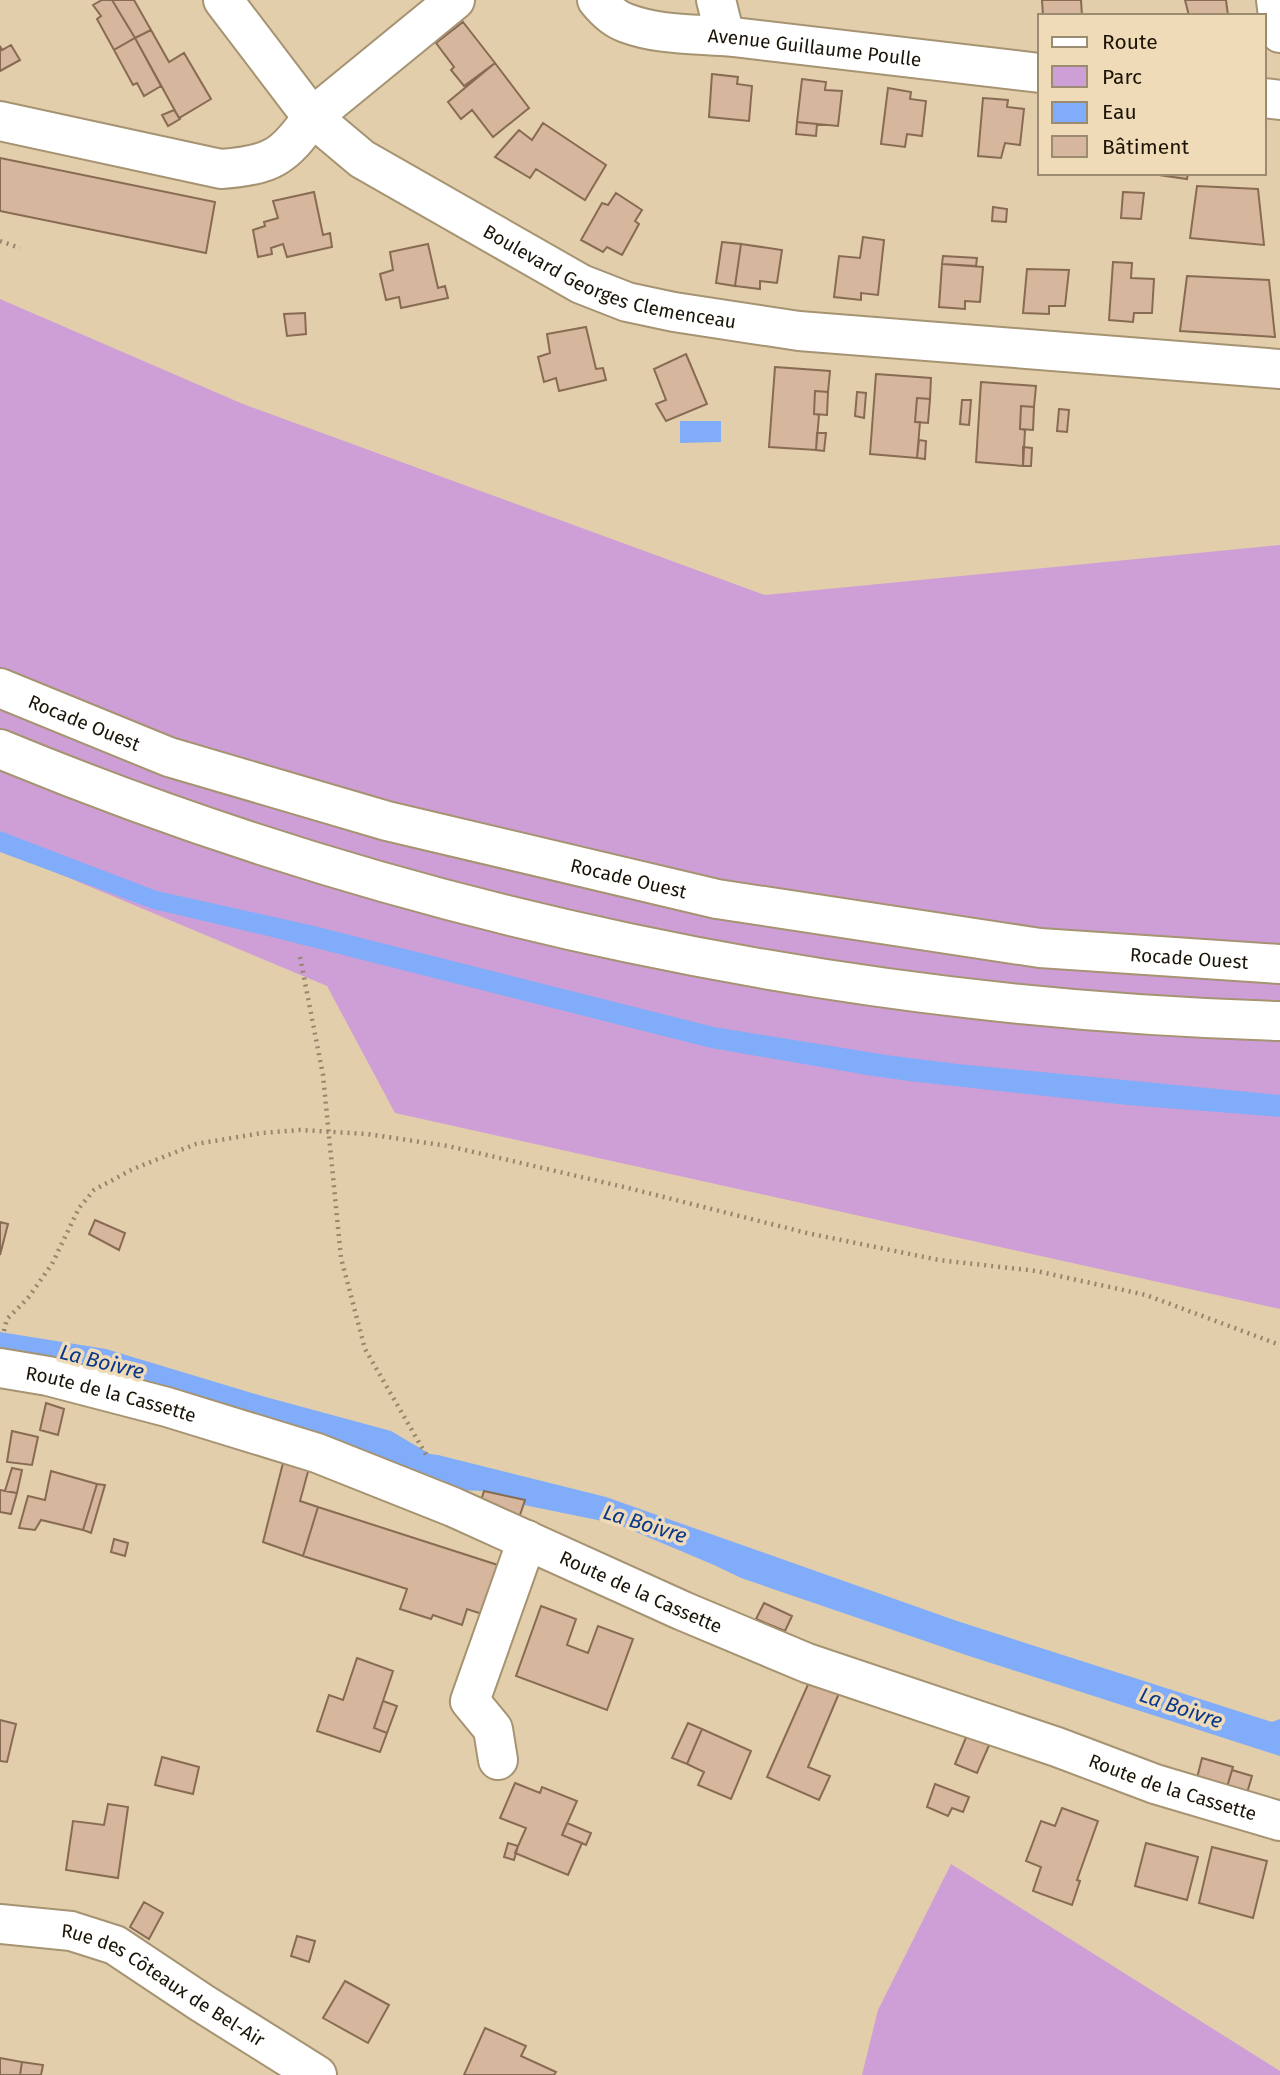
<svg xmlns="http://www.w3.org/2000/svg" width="1280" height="2075" viewBox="0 0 1280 2075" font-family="'Fira Sans',sans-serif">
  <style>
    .green { fill: #ce9fd6 }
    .water { fill: #80acf9 }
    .building { fill: #d6b69c; stroke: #886b53; stroke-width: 2 }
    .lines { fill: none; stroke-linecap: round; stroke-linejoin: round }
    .minor-casing { stroke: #a69372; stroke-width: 42 }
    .major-casing { stroke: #a69372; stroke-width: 42 }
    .path { stroke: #95866c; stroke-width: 4.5; stroke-dasharray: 2 5; stroke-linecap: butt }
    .minor { stroke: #fff; stroke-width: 38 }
    .major { stroke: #fff; stroke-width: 38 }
    .labels { text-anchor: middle; stroke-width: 7; stroke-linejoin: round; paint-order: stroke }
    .street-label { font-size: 19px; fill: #1b1407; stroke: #efdbb8 }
    .water-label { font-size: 21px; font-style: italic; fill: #09378a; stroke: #efdbb8 }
  </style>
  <rect width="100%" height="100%" fill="#e2ceab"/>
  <path class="green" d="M0 299 243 404 765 595 1280 545V1309L395 1113 327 986 0 849Z
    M951 1864 1280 2071V2075H862L878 2010Z"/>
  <path class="water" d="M680 421H721V442L680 443Z
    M0 831 157 891 314 926 714 1027 886 1055 958 1064 1280 1095V1117L1128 1105 909 1081 873 1076 711 1048 268 936 153 909 0 852Z
    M0 1332 106 1349 262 1396 391 1431 430 1454 438 1455 606 1497 957 1621 1272 1722 1280 1719V1756L969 1656 741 1578 714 1565 617 1524 524 1505V1500L484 1491 457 1490 0 1350Z"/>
  <path class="building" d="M102 0H112L135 38 114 50 97 19 101 16 93 5Z
    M112 0H134L151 30 135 38Z
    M1042 0H1081L1082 16H1043Z
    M1185 0H1226L1228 15 1189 16Z
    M463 22 495 63 464 86 451 70 454 67 436 43Z
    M151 30 169 62 184 53 211 99 179 118 135 38Z
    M135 38 161 86 144 96 137 83 133 85 114 50Z
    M11 45 20 60 0 71V46L2 50Z
    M495 63 529 108 493 137 472 110 461 119 448 102Z
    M712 74 738 77 737 84 752 86 749 121 709 117Z
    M802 79 826 82 825 90 842 91 838 126 797 122Z
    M888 88 911 92 910 99 926 101 922 136 907 134 905 147 881 144Z
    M983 98 1008 100 1007 107 1024 109 1020 145 1005 143 1001 158 978 156Z
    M174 110 180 119 168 126 162 115Z
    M797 122 817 124 816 136 796 134Z
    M543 123 606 165 585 200 536 169 530 178 495 157 519 130 532 140Z
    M0 158 215 202 206 253 0 211Z
    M1145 173H1188L1187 179Z
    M1197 186 1258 189 1264 245 1190 238Z
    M314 192 323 235 330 233 332 247 287 257 283 244 271 248 272 254 258 257 253 230 265 226 264 222 278 218 273 201Z
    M1123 192 1144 193 1141 219 1121 218Z
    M616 193 642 210 635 221 639 224 622 255 607 247 603 252 581 240 602 203 608 205Z
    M993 207 1007 209 1006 222 992 221Z
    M863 237 884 240 878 295 861 293V300L834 297 839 256 860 258Z
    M722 242 741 244 735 286 716 283Z
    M428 244 438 288 445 286 448 298 401 308 399 297 386 300 380 274 393 270 390 252Z
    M741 244 782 250 777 283 760 281V289L735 286Z
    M943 256 977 258 976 266 942 264Z
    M1113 262 1132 263 1131 278 1154 279 1152 313H1134L1133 322 1109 320Z
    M942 264 983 267 980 302 965 301V309L939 307Z
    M1027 269 1069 270 1065 306H1049V314L1023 313Z
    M1187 276 1269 280 1275 337 1180 331Z
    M305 313 306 334 287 336 284 314Z
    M586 327 596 369 603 368 606 380 559 391 556 378 544 382 538 357 550 353 547 334Z
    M686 354 707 404 666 421 656 404 666 400 654 369Z
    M775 367 830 371 828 392 815 391 814 414 819 415 816 450 769 447Z
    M876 374 931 378 930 399 917 398 915 422H920L917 458 870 454Z
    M981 382 1036 386 1034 407 1021 406 1020 429 1025 430 1023 466 976 462Z
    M815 391 828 392 827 415 814 414Z
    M857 392 866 393 864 418 855 416Z
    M917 398 930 399 928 423 915 422Z
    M962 400H971L969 425 960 424Z
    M1021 406 1034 407 1033 430 1020 429Z
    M1059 409 1069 410 1067 432 1057 431Z
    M817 433H826L824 451 816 450Z
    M919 440 926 441 925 459 917 458Z
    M1023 447 1032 448 1031 466H1023Z
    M95 1220 125 1233 119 1250 89 1234Z
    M0 1222 8 1224 0 1255Z
    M46 1403 64 1409 58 1435 40 1430Z
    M12 1431 38 1437 32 1465 7 1462Z
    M284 1459 309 1468 300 1501 318 1507 303 1556 263 1542Z
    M12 1468 22 1470 17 1493 5 1491Z
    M51 1471 97 1484 83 1530 41 1520 35 1530 19 1528 28 1496 45 1500Z
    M97 1484 105 1485 91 1533 83 1530Z
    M0 1490 17 1493 11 1514 0 1512Z
    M484 1491 525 1500 519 1518 480 1504Z
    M318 1507 504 1567 488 1616 467 1609 462 1625 433 1615 431 1619 400 1609 407 1589 303 1556Z
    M114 1539 128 1543 125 1556 111 1552Z
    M764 1603 792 1616 785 1631 756 1619Z
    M541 1606 576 1619 567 1645 588 1653 598 1626 633 1639 607 1710 516 1676Z
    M357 1658 393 1671 374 1728 387 1733 380 1752 317 1731 329 1695 343 1700Z
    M810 1680 840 1691 808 1767 830 1776 819 1800 767 1777Z
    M383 1701 397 1706 387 1733 374 1728Z
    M0 1720 16 1724 7 1762 0 1761Z
    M688 1723 702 1729 687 1764 672 1758Z
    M702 1729 751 1751 731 1799 698 1785 704 1772 687 1764Z
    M967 1735 990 1743 977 1773 955 1764Z
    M162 1757 199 1767 193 1794 155 1785Z
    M1202 1758 1233 1767 1227 1787 1197 1778Z
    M1232 1770 1252 1776 1247 1793 1227 1787Z
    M515 1783 540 1793 542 1787 577 1801 562 1835 582 1843 568 1875 515 1853 526 1828 500 1818Z
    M935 1784 969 1797 963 1812 952 1808 948 1816 927 1807Z
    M108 1804 128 1807 118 1878 66 1870 73 1821 104 1825Z
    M1062 1808 1098 1821 1077 1880 1080 1881 1072 1905 1033 1891 1041 1867 1026 1861 1041 1821 1055 1826Z
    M567 1823 591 1833 586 1845 562 1835Z
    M508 1843 518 1846 514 1860 504 1857Z
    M1146 1843 1198 1857 1187 1900 1135 1886Z
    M1212 1847 1267 1861 1253 1918 1199 1903Z
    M144 1902 163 1913 149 1939 130 1927Z
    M297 1936 315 1941 309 1962 291 1956Z
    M345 1981 389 2005 368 2043 323 2018Z
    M485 2028 526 2046 521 2056 556 2072 554 2075H464Z
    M0 2058 22 2062 20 2075H0Z
    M22 2062 43 2065 41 2075H20Z"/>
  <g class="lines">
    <g class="minor-casing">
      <g id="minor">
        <path d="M223 0 312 117 455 0"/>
        <path id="s1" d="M597 0C605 10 614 19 626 23 663 37 704 33 742 38 842 50 941 62 1040 73"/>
        <path d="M716 0 725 36"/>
        <path d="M1276 0 1280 33"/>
        <path d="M1264 98 1280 100"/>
        <path id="s2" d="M0 121 221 169C271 165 284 158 312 117L362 159 581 284 627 302 674 312 799 331 1280 369"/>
        <path id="s3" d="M0 1368 48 1376 167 1407 317 1453 453 1507 683 1611 807 1663 1057 1747 1155 1784 1280 1821"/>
        <path d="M498 1760 493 1729 470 1701 527 1540"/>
        <path id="s4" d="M0 1924 71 1931 115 1945 202 2003 317 2075"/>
      </g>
    </g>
    <g class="major-casing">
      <g id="major">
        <path id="s5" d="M0 688 169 757 387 821 717 899 1040 948 1280 964"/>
        <path d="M0 749C404 916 843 1008 1280 1021"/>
      </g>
    </g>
    <path class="path" d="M0 241 20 248
      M300 957 323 1075 341 1258 365 1349 428 1458
      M4 1331 7 1319 28 1298 52 1264 79 1208 94 1190 133 1169 196 1144 262 1133 300 1130 367 1134 448 1146 624 1187 807 1233 939 1260 1036 1271 1146 1295 1280 1345"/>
    <use href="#minor" class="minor"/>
    <use href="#major" class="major"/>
  </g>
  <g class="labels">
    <g class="street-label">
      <text dy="7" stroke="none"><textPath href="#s1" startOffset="228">Avenue Guillaume Poulle</textPath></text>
      <text dy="7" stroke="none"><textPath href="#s2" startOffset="679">Boulevard Georges Clemenceau</textPath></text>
      <text dy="7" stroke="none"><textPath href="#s5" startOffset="91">Rocade Ouest</textPath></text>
      <text dy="7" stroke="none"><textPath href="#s5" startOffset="658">Rocade Ouest</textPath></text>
      <text dy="7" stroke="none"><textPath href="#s5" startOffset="1225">Rocade Ouest</textPath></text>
      <text dy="7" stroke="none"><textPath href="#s3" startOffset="114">Route de la Cassette</textPath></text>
      <text dy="7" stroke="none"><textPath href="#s3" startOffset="681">Route de la Cassette</textPath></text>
      <text dy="7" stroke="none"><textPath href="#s3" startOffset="1248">Route de la Cassette</textPath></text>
      <text dy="7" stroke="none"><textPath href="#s4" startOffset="178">Rue des Côteaux de Bel-Air</textPath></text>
    </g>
    <g class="water-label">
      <text transform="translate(102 1362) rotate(14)" y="7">La Boivre</text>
      <text transform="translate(645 1524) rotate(17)" y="7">La Boivre</text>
      <text transform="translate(1181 1708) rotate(19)" y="7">La Boivre</text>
    </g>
  </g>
  <rect x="1038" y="14" width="228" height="161" fill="#efdbb8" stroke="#9a8b71" stroke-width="2"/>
  <rect x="1052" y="37" width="35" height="10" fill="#ffffff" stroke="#9a8b71" stroke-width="2"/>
  <text x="1102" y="49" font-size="21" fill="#1b1407">Route</text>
  <rect x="1052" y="66" width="35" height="21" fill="#ce9fd6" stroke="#9a8b71" stroke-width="2"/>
  <text x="1102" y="84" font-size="21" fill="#1b1407">Parc</text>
  <rect x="1052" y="102" width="35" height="21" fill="#80acf9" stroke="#9a8b71" stroke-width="2"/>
  <text x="1102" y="119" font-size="21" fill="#1b1407">Eau</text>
  <rect x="1052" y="136" width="35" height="21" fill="#d6b69c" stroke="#9a8b71" stroke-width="2"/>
  <text x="1102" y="154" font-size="21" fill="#1b1407">Bâtiment</text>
</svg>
